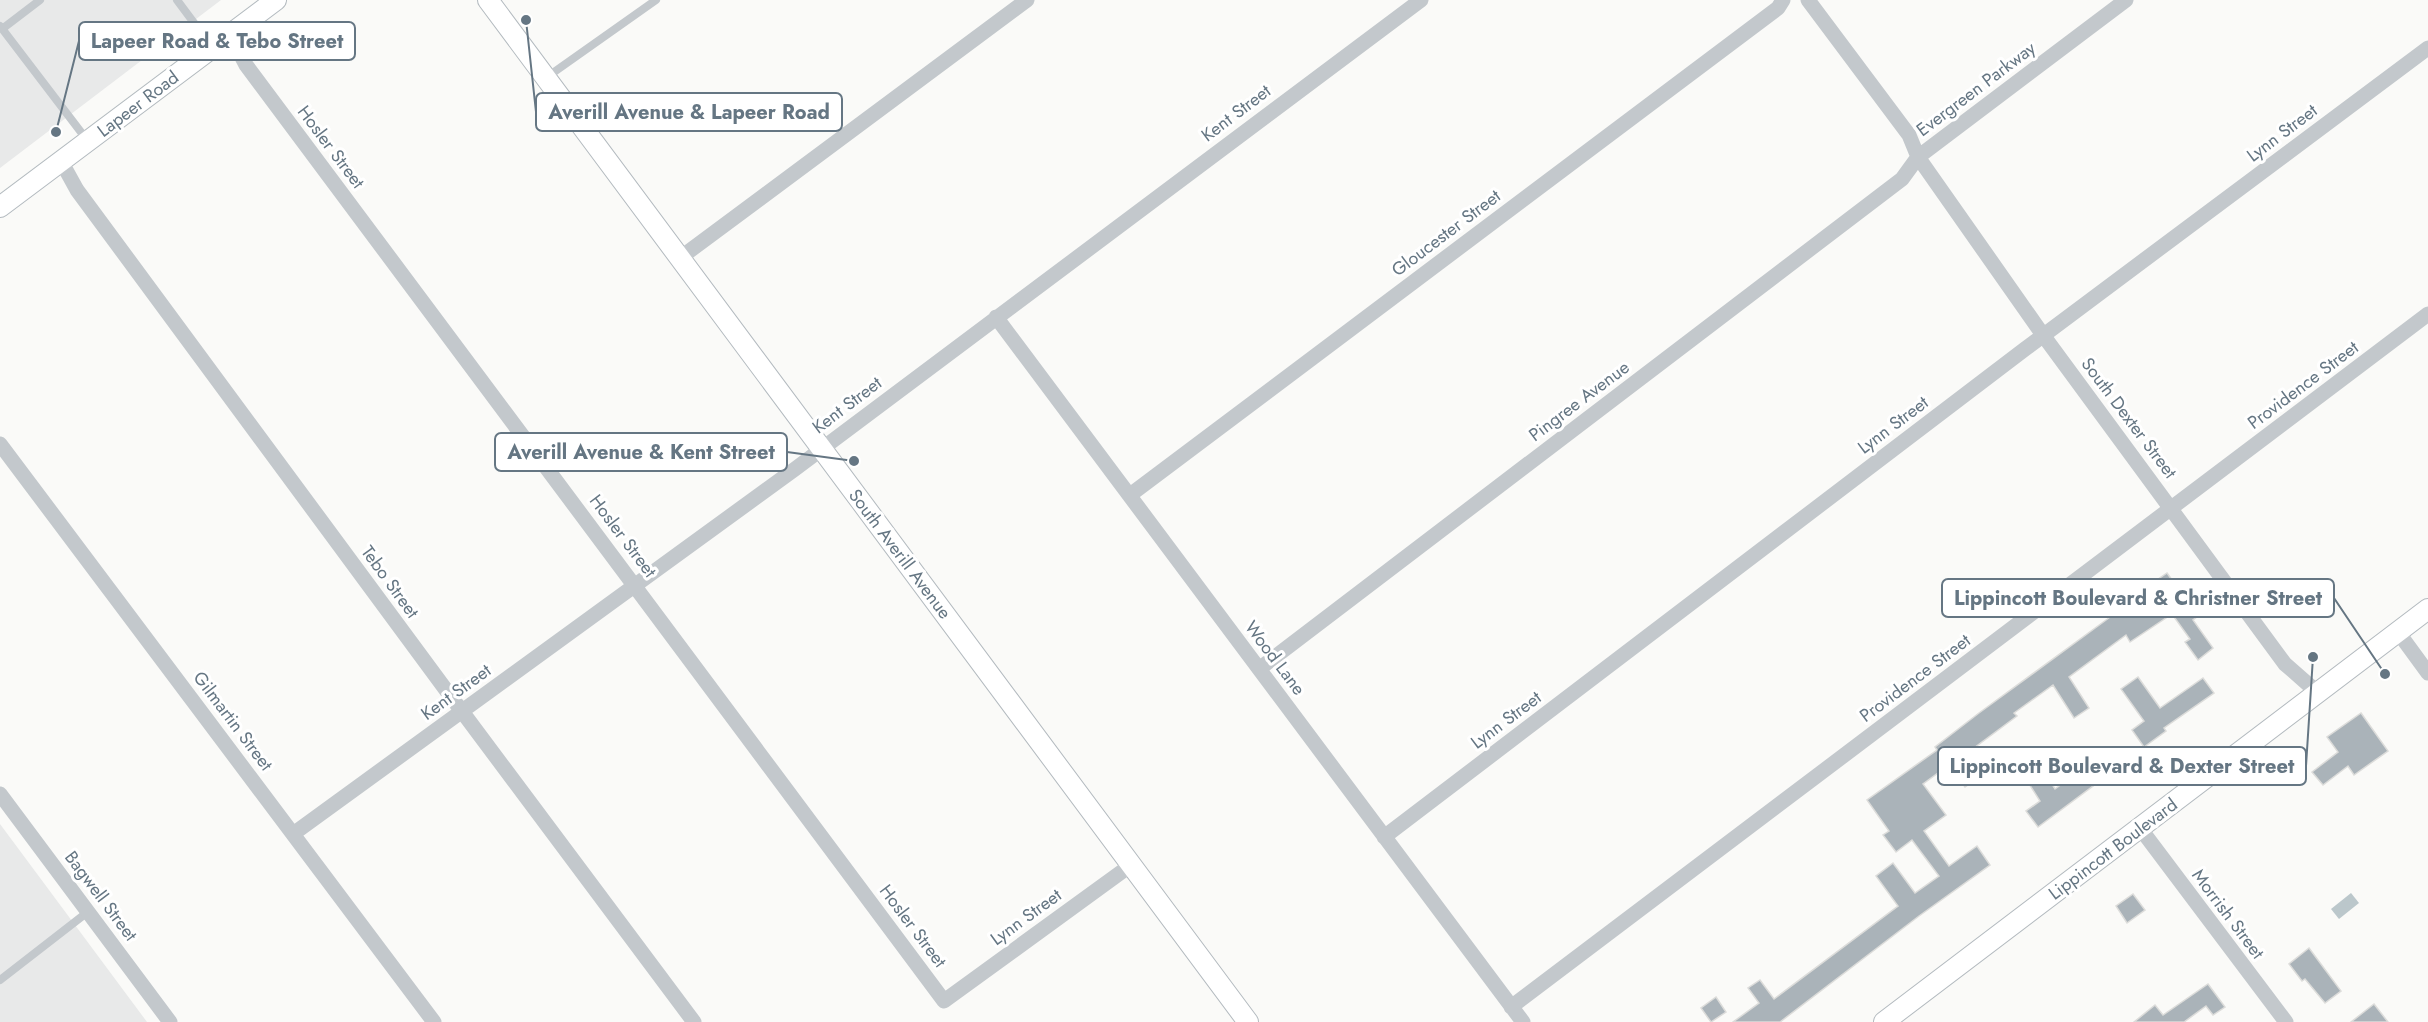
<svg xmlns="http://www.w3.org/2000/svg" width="2428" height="1022" viewBox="0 0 2428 1022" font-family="Jost,sans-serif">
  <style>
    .built { fill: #e8e9e9 }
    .water { fill: #bbc7cb }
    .building { fill: #aab3b9; stroke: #dcdcda; stroke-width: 1.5 }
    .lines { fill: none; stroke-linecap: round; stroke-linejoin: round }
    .secondary-casing { stroke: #b3babf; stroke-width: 22 }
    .lane { stroke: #c3c8cc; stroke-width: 8 }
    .street { stroke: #c3c8cc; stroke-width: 15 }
    .secondary { stroke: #fff; stroke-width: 20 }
    .labels { text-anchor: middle; stroke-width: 6; stroke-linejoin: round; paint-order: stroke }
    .street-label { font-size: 18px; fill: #657683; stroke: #fff }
    .leader { fill: none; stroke: #657683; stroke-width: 2 }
    .callout-dot { fill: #657683; stroke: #fff; stroke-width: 2 }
    .callout { fill: #fff; stroke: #657683; stroke-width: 2 }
    .callout-label { font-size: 20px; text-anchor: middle; font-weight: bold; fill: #657683 }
  </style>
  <rect width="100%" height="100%" fill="#fafaf8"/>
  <path class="built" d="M0 0H221L0 168Z
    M0 824 147 1022H0Z"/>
  <path class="water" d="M2351 893 2359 903 2339 919 2331 909Z"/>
  <path class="building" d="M2167 573 2198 616 2193 620 2213 648 2198 660 2185 642 2190 639 2172 614 2130 642 2126 635 2069 677 2089 708 2074 718 2053 685 2014 713 2017 716 1970 751 1975 758 1972 759 1983 774 1965 787 1949 765 1923 784 1946 815 1924 831 1949 866 1977 846 1990 865 1919 916 1780 1022H1733L1759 1003 1748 988 1760 980 1774 999 1898 906 1876 876 1893 863 1915 893 1939 876 1912 840 1896 852 1883 835 1889 831 1867 800 1937 750 1935 747 1979 713 2117 612 2154 588 2151 584Z
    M2138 677 2160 708 2203 678 2214 693 2164 728 2166 731 2144 747 2132 730 2144 721 2121 689Z
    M2361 713 2388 751 2354 775 2348 766 2323 785 2312 772 2338 752 2327 737Z
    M2035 757 2055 789 2085 767 2097 783 2038 827 2026 811 2040 801 2019 768Z
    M2133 894 2145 910 2127 923 2116 906Z
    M2309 948 2341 991 2325 1003 2305 979 2302 981 2289 964Z
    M2208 984 2225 1007 2213 1015 2206 1006 2184 1022H2134L2155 1005 2163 1015Z
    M1716 997 1726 1012 1711 1022 1701 1008Z
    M2374 1004 2388 1022H2351Z"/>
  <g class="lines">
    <g class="secondary-casing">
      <path id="secondary" d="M488 0 1248 1022
        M0 207 276 0
        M1884 1022 2428 609"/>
    </g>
    <path class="lane" d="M177 0 212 47
      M0 26 87 140
      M2 29 40 0
      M547 77 656 0
      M0 980 89 911"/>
    <path class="street" d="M1808 0 1909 135 1918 157 2043 335 2285 664 2318 693
      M230 34 246 65 944 1001 1131 865
      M61 161 77 190 449 694 694 1022
      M680 258 1027 0
      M996 317 1523 1022
      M0 444 434 1022
      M1130 495 1778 8 1783 0
      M2398 632 2428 673
      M1259 669 1902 179 1918 157 2126 0
      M0 794 170 1022
      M2140 828 2286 1022
      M293 834 795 469 1421 0
      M1384 837 2025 349 2428 48
      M1511 1007 2428 314"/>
    <use href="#secondary" class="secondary"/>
  </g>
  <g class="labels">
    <g class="street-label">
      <text transform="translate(1976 89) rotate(-37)" y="6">Evergreen Parkway</text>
      <text transform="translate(138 104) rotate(-37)" y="6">Lapeer Road</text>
      <text transform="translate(1236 113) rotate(-37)" y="6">Kent Street</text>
      <text transform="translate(2282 133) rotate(-37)" y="6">Lynn Street</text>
      <text transform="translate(331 147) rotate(53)" y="6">Hosler Street</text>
      <text transform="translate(1446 233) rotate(-37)" y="6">Gloucester Street</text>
      <text transform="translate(2303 385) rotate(-37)" y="6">Providence Street</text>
      <text transform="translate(1579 401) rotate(-37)" y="6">Pingree Avenue</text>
      <text transform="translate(847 405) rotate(-37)" y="6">Kent Street</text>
      <text transform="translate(2129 418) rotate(53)" y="6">South Dexter Street</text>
      <text transform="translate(1893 425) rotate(-37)" y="6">Lynn Street</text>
      <text transform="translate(623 536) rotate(53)" y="6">Hosler Street</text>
      <text transform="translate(900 554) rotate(53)" y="6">South Averill Avenue</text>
      <text transform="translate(390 582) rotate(54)" y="6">Tebo Street</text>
      <text transform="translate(1275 658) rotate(53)" y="6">Wood Lane</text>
      <text transform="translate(1915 678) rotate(-37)" y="6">Providence Street</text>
      <text transform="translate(456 692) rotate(-36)" y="6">Kent Street</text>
      <text transform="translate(1506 720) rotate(-37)" y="6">Lynn Street</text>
      <text transform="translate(233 721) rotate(53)" y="6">Gilmartin Street</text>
      <text transform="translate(2113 849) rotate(-37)" y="6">Lippincott Boulevard</text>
      <text transform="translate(101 896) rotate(53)" y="6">Bagwell Street</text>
      <text transform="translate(2228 914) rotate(53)" y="6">Morrish Street</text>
      <text transform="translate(1026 917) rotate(-36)" y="6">Lynn Street</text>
      <text transform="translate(913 926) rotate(53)" y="6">Hosler Street</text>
    </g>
  </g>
  <path class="leader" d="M56 132L79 41M526 20L536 112M854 461L787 452M2385 674L2334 598M2313 657L2306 766"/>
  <g class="callout-dot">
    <circle cx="56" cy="132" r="6"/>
    <circle cx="526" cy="20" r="6"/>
    <circle cx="854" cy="461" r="6"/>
    <circle cx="2385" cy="674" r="6"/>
    <circle cx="2313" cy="657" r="6"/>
  </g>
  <g class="callout">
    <rect x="79" y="22" width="276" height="38" rx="6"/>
    <rect x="536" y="93" width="306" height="38" rx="6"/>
    <rect x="495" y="433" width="292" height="38" rx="6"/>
    <rect x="1942" y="579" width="392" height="38" rx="6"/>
    <rect x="1938" y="747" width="368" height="38" rx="6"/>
  </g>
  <g class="callout-label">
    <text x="217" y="48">Lapeer Road &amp; Tebo Street</text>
    <text x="689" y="119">Averill Avenue &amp; Lapeer Road</text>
    <text x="641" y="459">Averill Avenue &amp; Kent Street</text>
    <text x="2138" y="605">Lippincott Boulevard &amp; Christner Street</text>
    <text x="2122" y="773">Lippincott Boulevard &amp; Dexter Street</text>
  </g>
</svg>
